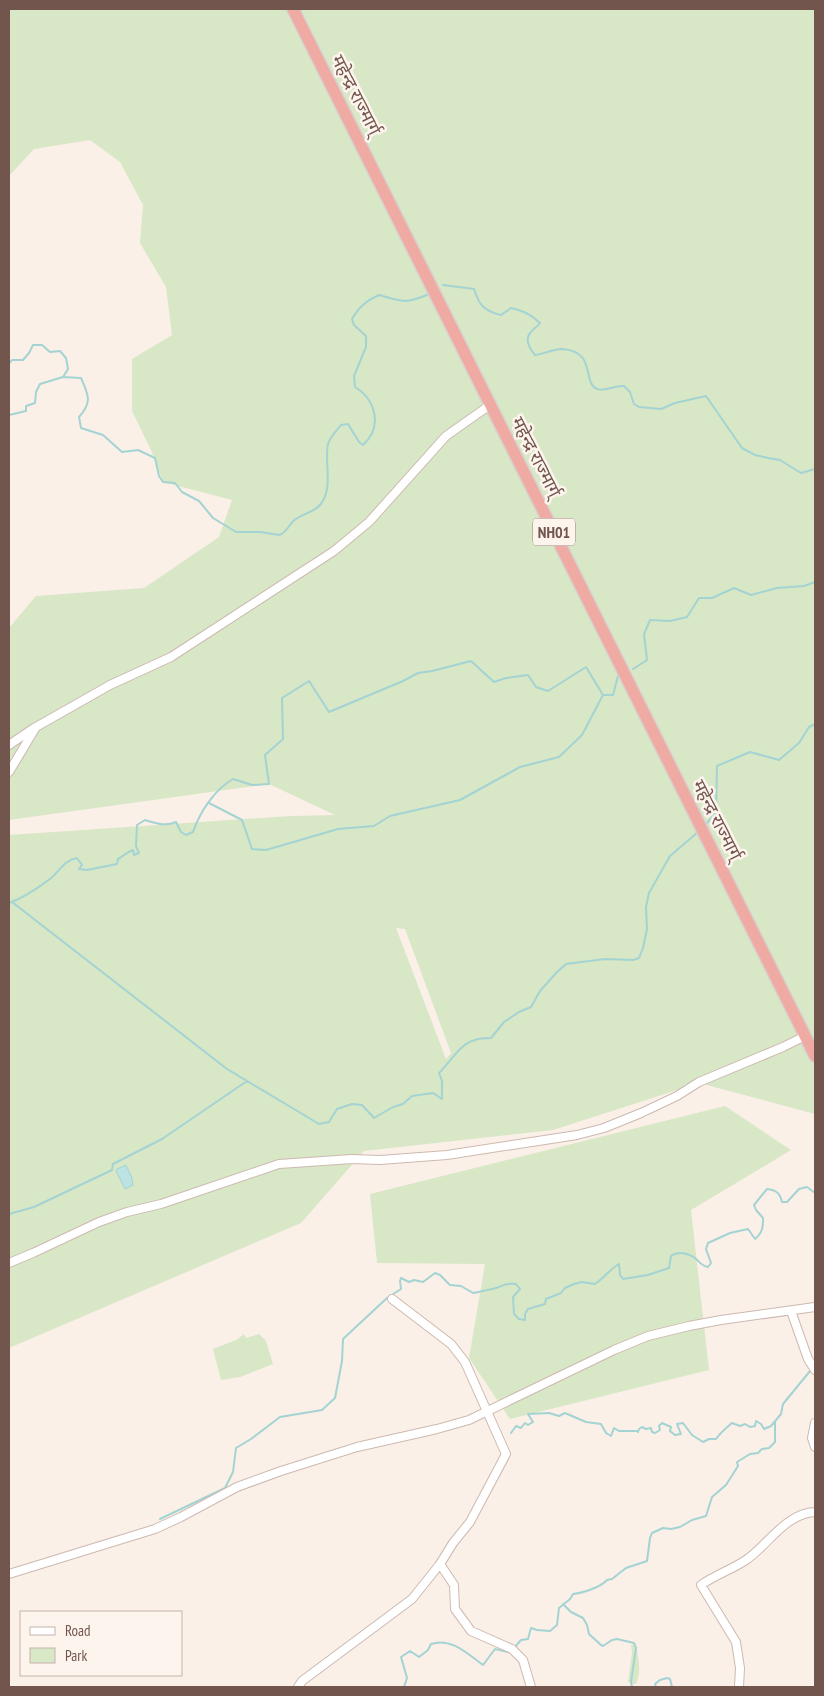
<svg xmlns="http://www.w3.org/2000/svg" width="824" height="1696" viewBox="0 0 824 1696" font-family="'PT Sans Narrow','Noto Sans Devanagari',sans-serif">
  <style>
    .green { fill: #d8e7c6; fill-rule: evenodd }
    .water { fill: #bde2e2; stroke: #a4d3d3 }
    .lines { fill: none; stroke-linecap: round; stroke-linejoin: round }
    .stream { stroke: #a4d3d3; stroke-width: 2 }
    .minor-casing { stroke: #cdb9b1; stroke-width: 10 }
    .highway-casing { stroke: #d8cfcd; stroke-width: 14 }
    .minor { stroke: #fff; stroke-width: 8 }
    .highway { stroke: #efaba3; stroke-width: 11 }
    .labels { text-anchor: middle; stroke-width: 5; stroke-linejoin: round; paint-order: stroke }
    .shield { fill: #fdf4ed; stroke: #9c857d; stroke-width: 1 }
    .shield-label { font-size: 16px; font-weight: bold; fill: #72554d }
    .street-label { font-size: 18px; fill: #72554d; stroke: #fdf4ed }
  </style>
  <rect width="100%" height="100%" fill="#faf0e7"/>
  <path class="green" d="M9 9H815V1114L699 1083 553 1130 364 1151 301 1223 9 1348V835L291 816 335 815 269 784 9 820V628L36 596 144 588 219 537 232 500 163 482 151 450 132 411V359L172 335 166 287 140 243 143 205 120 162 90 140 34 149 9 176ZM396 928 405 929 451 1053 446 1059Z
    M725 1106 791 1150 691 1210 709 1370 510 1419 469 1358 485 1264 377 1263 370 1194Z
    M244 1334 246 1338 259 1334 266 1341 273 1364 240 1377 221 1380 213 1349 236 1340Z
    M636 1644C638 1658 642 1671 636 1684H633L628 1682 632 1653 631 1645Z"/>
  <path class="water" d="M126 1165 132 1178 133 1185 125 1189 116 1171 117 1169Z"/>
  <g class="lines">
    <path class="stream" d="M443 285 474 289C479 305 484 311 501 315L511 308C523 311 531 314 540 323 537 327 534 328 531 332 524 339 530 349 535 355 544 354 553 349 562 349 597 351 582 383 597 389 605 392 616 385 624 386L630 392 634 404 639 407 661 409 675 403 706 396 742 448 755 455 768 458 780 460 801 473 815 469
      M9 364 12 360H23L29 353 33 345H42L50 352 60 351 66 358 68 369 63 377 81 378C88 394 93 402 79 417L81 428 103 435 122 452 138 450 155 458 159 476 163 482 175 483 182 492 199 501 213 518 236 532H260L280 535C289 530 290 522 296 519 303 514 314 512 320 505 334 488 324 464 328 444 330 437 337 430 341 425L348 424 359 442 363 445C383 427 376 400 355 387L354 376 366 347V336L354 325 352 319C359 307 366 301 379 295 402 302 407 304 429 294
      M9 415 26 411V406L35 403 36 392 40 384 63 377
      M633 669 647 660 644 634 650 620 670 621 687 617 699 598H712L734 588 751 595 777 588 804 586 815 582
      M209 803 242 820 252 849 266 850 338 829 374 826 390 816 460 800 520 767 559 757 582 735 603 695
      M707 823 716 813 717 766 750 752 779 760 799 743 809 727 815 724
      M12 902 227 1069 319 1124 329 1122 337 1109 352 1104 362 1105 374 1118 393 1107 403 1104 412 1096 433 1093 442 1099V1081L439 1073C451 1062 459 1044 475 1040 480 1038 486 1038 491 1038L504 1022 519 1012 531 1007 540 991 557 972 566 964 605 959 633 960 639 958 643 948 647 929 646 907 649 893 670 856 698 832
      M9 903C23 898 38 888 50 879 59 872 64 860 77 858L82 865 79 869 87 870 117 864 118 859C124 856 127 852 133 850L134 855 139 853 136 846 137 825 145 820C155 823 166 827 176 822L181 832 186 835 193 832C200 812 214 790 233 779L252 785 269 784 265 755 283 739 282 698 309 681 329 712 403 681 418 673 432 671 471 661 494 682 506 678 528 675 536 687 548 691 586 667 603 695H613L618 676
      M9 1214 34 1207 112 1170 113 1164 162 1139 247 1081
      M511 1433 516 1426 521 1428 525 1423 528 1425 533 1422 528 1414 549 1413 559 1416 565 1413 586 1422 601 1424 606 1433 611 1436 614 1428 619 1431H637L638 1432 639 1429 642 1427 646 1429 651 1428 652 1432 655 1433 660 1430 659 1426 662 1423 671 1427 670 1431 675 1435 681 1434 677 1424 683 1423 692 1435 703 1442 709 1439H716C721 1432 726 1428 732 1423L740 1426 745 1424 750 1427 755 1426 756 1421 761 1424 764 1429 771 1426 781 1414 783 1404 810 1371
      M160 1519 225 1488 233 1472 236 1448 251 1439 280 1417 322 1410 335 1398 342 1361 343 1339 387 1298 401 1289 400 1281 401 1278 409 1282 414 1280 423 1282 435 1273 440 1275 450 1285 461 1286 473 1293C480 1292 486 1290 492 1289 502 1288 503 1282 516 1284L520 1289 513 1297 514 1314 519 1319 525 1320V1314L528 1309 545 1304 546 1299 561 1293 565 1288 574 1284 582 1282 595 1284C604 1278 610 1269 619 1264L620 1275 623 1279 648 1275 669 1268 671 1256C678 1251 688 1253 695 1258 700 1262 701 1266 708 1267L711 1263 706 1249 708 1243 730 1233 748 1229 755 1239C763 1232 763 1227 763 1218L756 1210 754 1205 767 1189C776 1190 780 1193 782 1202H787L799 1189 807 1187 815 1193
      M563 1604 571 1612 583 1618 587 1625 589 1634 601 1645 603 1646 612 1640 617 1639 634 1643 636 1648 631 1682 632 1687
      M514 1648 521 1640 528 1639 531 1628 537 1630 550 1631 557 1625 559 1608 570 1599 573 1594C583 1593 601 1587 607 1580L612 1579 626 1568 647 1561 650 1538 652 1533 663 1528 671 1529 680 1527 692 1520 706 1516 712 1497 726 1485 738 1466 737 1462 750 1454 758 1453 762 1449 769 1448 775 1442V1421
      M404 1687 407 1678 401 1657 410 1651 419 1657 428 1650 431 1644C451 1637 468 1654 483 1665L495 1649 512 1653
      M656 1687 655 1684 660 1680 667 1678 670 1679 672 1687"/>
    <g class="minor-casing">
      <path id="minor" d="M9 745 34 728
        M9 772 36 727 110 685 171 657 334 551 369 522 446 436 490 405
        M9 1263 33 1253 99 1222 127 1212 161 1204 279 1164 352 1159 380 1160 447 1155 577 1135 604 1128 641 1113 677 1096 699 1082 783 1047 805 1036
        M392 1299 451 1344 465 1362 506 1454 470 1522 453 1543 440 1564 454 1585 455 1609 471 1631 512 1649 523 1660 531 1687
        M791 1311 808 1359 815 1370
        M815 1423 812 1438 815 1447
        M9 1574 155 1529 181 1517 237 1487 281 1471 357 1447 437 1429 469 1420 614 1350 648 1336 689 1326 721 1320 815 1307
        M298 1687 302 1681 412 1599 440 1564
        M739 1687 740 1668 736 1642 701 1585C715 1575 731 1570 746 1560 767 1546 786 1513 815 1512"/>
    </g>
    <g class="highway-casing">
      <path id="highway" d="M293 9 815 1056"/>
    </g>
    <use href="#minor" class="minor"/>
    <use href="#highway" class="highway"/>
  </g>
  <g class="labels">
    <rect class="shield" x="533" y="518.5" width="42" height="27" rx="4"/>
    <g class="shield-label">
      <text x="554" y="538">NH01</text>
    </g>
    <g class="street-label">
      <text transform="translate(356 95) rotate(63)" y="6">महेन्द्र राज्मार्ग्</text>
      <text transform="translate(536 457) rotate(63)" y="6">महेन्द्र राज्मार्ग्</text>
      <text transform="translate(717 820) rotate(63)" y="6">महेन्द्र राज्मार्ग्</text>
    </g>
  </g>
  <rect width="824" height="1696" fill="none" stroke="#72554d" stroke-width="20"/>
  <rect x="20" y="1611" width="162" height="65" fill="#fdf4ed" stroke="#c5b4ad"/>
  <rect x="30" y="1627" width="25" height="8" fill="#ffffff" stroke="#c5b4ad"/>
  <text x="65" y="1636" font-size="15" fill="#72554d">Road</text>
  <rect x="30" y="1648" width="25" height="15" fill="#d8e7c6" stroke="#c5b4ad"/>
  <text x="65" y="1661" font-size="15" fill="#72554d">Park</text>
</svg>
